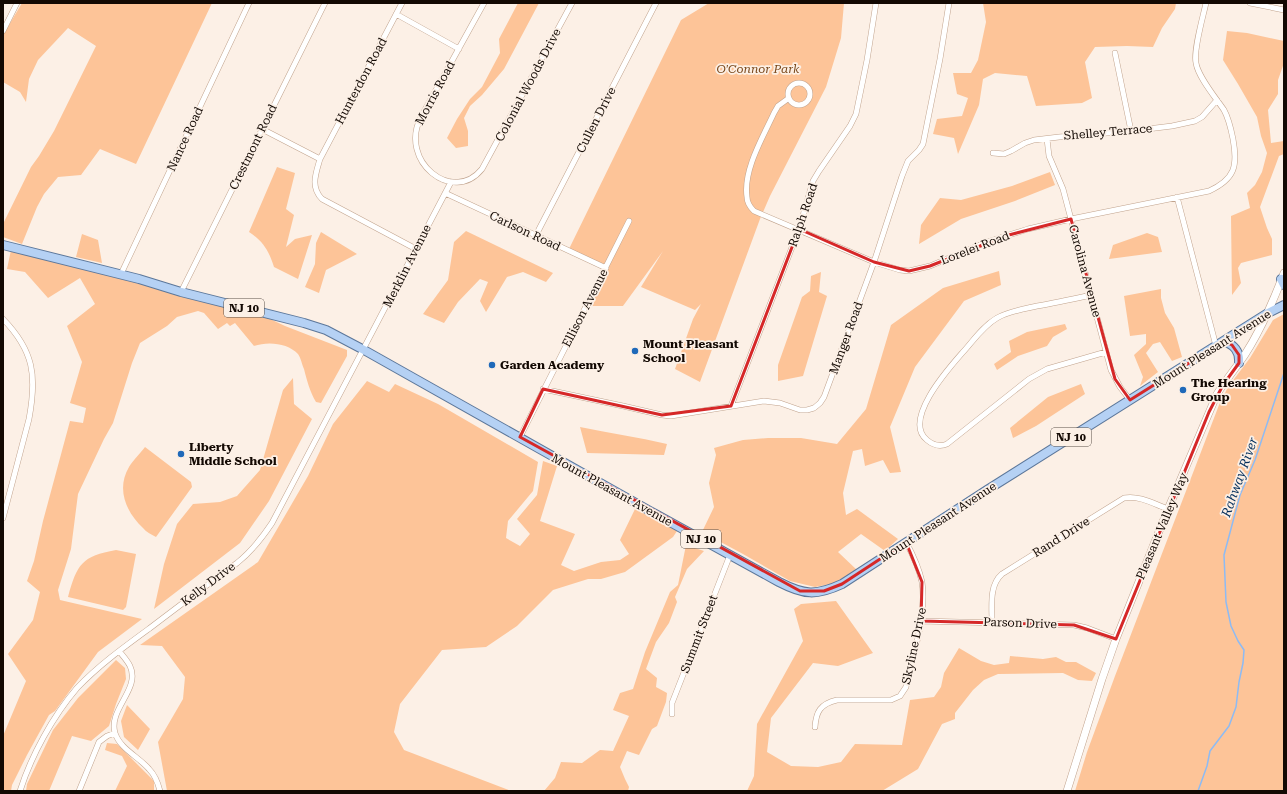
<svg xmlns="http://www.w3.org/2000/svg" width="1287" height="794" viewBox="0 0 1287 794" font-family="'Roboto Serif',serif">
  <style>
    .green { fill: #fdc498 }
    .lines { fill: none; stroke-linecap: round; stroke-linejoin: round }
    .stream { stroke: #8dbbf4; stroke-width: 1.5 }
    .minor-casing { stroke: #c1a38d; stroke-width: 6 }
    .secondary-casing { stroke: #c1a38d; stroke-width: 8 }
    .primary-casing { stroke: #5c779a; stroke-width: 10 }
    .minor { stroke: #fff; stroke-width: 5 }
    .secondary { stroke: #fff; stroke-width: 7 }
    .primary { stroke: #b5d1f4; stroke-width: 8 }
    .marked { fill: none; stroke: #d62828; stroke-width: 3; stroke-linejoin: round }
    .poi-dot { fill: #1f69b9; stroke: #fcf0e6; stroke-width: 1.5 }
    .labels { text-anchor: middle; stroke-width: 3.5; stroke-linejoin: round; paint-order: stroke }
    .shield { fill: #fcf0e6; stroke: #594e47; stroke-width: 1 }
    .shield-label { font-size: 11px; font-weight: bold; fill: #130903 }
    .park-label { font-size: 12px; font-style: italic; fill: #7a481b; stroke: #fcf0e6 }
    .street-label { font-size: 12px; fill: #130903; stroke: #fcf0e6 }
    .poi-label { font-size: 12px; font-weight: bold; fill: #130903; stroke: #fcf0e6; text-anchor: start }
    .water-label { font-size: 13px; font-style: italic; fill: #07315d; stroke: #fcf0e6 }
  </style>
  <rect width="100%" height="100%" fill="#fcf0e6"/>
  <path class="green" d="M22 3H212L136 164 100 149 81 175 58 177 44 194 37 207 22 244 3 237V224L31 167 39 156 54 131 96 46 68 28 38 60 29 79 26 102 20 92 3 82V35Z
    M518 3H539L504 69 482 95 470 106 464 118 468 131V146L456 148 447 138 457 119 470 99 482 87 500 53 499 39Z
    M709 3H844L841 38 826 87 770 196 760 219 700 382 675 369 693 319 701 304 695 310 641 287 663 251 623 306H586L605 268 568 251 681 20Z
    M983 3H1176L1175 9 1162 28 1153 47 1127 46 1095 47 1085 62 1092 98 1082 103 1036 106 1027 76 995 73 983 79 979 105 958 154 954 138 933 134 937 119 962 116 968 98 957 94 953 73H971L978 60 986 22Z
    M1227 31 1247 33 1284 41V63L1278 80V94L1268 110 1271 143 1284 141V154L1279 156 1260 207 1267 228 1272 239V255L1241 263 1238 268 1241 283 1232 295 1231 216 1250 208 1247 193 1255 185 1262 172 1267 153 1261 136 1257 117 1238 84 1223 60Z
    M277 167 295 173 286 209 294 215 286 247 295 239 312 235 298 279 274 267C269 251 263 241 249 232Z
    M1050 172 1055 185 1015 201 961 219 919 244 921 225 940 198 961 200 1012 186Z
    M466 231 553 273 546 282 523 272 507 277 486 312 480 301 488 282 480 279 458 302 444 323 423 314 448 280 454 242Z
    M321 232 357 254 326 270 319 293 305 287 315 264 316 243Z
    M1147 233 1158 237 1162 252 1109 259 1113 245Z
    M82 234 98 240 102 263 76 257Z
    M11 250 91 269 151 287 268 318 285 326 347 350V356L321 403 316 402C310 392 307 381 304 369 302 365 301 358 298 354 288 343 268 341 254 346L235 323 230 326 227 323 218 329 204 313 198 311 177 317 167 326 140 343 132 363 113 423 104 439 78 494 71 549 58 590 60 600 142 619 98 652 55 711 49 715 27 755 12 785 11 791H3V736L26 681 8 654 33 620 40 592 27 581 34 561 43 521 70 421 83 423 86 408 70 403 82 362 67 326 95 304 80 278 48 298 25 272 7 269Z
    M999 271 1001 285 964 301 915 367 890 427 901 472 890 473 883 460 865 466 862 449 853 451 843 493 846 515 857 509 898 539 885 551 861 534 838 552 857 570 836 583 815 587 790 581 743 554 702 532 714 507 709 483 716 455 714 448 743 440 768 438H801L837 444 866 409 891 325 943 288Z
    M821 272 819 292 827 296 803 376 778 381V365L802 297 810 291 811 276Z
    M1161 289V298L1165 313 1174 328 1182 357 1172 361 1160 342 1153 344 1146 353 1158 372 1140 386 1143 377 1134 355 1146 344V334L1130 336 1124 296Z
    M1284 314V791H1075L1087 752 1115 676 1219 405 1228 387 1250 358 1273 320Z
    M1065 324 1067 329 1053 337 1047 346 1018 356 997 370 994 364 1011 352 1009 341 1027 332Z
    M293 378 294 404 312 419 269 501 240 543 154 609 164 564 177 524 193 504 220 502 237 496 260 470 283 390Z
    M367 381 389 392 395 384 438 404 538 462 533 491 508 521 506 538 520 546 530 534 517 519 537 495 543 461 557 466 540 521 575 534 561 565 574 571 601 562 620 560 629 554 620 540 635 509 677 531 673 537 625 572 601 579H588L553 590 517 626 486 647 442 650 400 704 394 732 404 750 511 791H519H167L158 742 183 699 185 677 162 646 140 645 258 562 308 476 333 424Z
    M1081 384 1085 394 1036 426 1013 438 1010 428 1048 397Z
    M580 427C609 433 638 437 667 444L664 455 587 453Z
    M145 447 191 482 192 487 156 537C151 534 146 532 143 528 126 512 116 489 129 467 133 460 140 454 145 447Z
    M686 545 704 551 687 569 675 597 677 602 669 623 656 642 646 669 657 678 656 687 667 693 666 702 657 726 652 729 639 755 627 751 620 767 625 779 629 787 628 791H544L555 778 561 762 582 763 600 750 613 751 629 716 613 710 620 693 633 689 645 652 670 592 678 585Z
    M116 550 136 554 126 607 123 610 68 597C77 564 82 556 116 550Z
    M836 601 873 653 838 666 813 663 771 718 767 752 791 766 818 767 841 762 855 744 902 745 910 700 934 697 941 687 944 673 959 648 981 661 994 665 1009 663 1010 656 1043 659 1056 657 1066 662H1076L1096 673 1092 681 1078 680 1063 673 998 674 984 680 973 690 955 713V719L942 724 918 769 882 791H747L754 776 757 724 803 641 794 609 801 604Z
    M116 660 125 668 126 679 116 704 109 726 91 741 72 736 49 791H26L27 784 53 730 78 698Z
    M127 705 150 729 138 750 124 737 121 721Z
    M107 743 117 744 154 781V791H115L127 766 122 756 105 750Z"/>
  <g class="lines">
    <path class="stream" d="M1198 791 1207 766 1210 751 1229 726 1236 707 1239 682 1243 663 1244 650 1238 641 1231 626 1226 602 1224 555 1240 495 1255 460 1284 373"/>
    <g class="minor-casing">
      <path id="minor" d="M402 3 320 159C316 173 310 187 322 199L416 249
        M484 3 421 117C398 161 453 205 482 169L572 3
        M1250 3 1284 10
        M396 14 459 49
        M3 31 17 3
        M1115 53 1131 131
        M788 94a11 11 0 1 1 22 0a11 11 0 1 1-22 0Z
        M789 98 778 106 774 113C763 137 743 170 747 197 747 203 750 207 754 211L874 262 900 270 909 271 930 266 987 242 1028 229 1071 219 1209 191C1235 179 1238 166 1233 139 1231 129 1229 119 1224 110 1216 98 1198 77 1196 63 1193 51 1203 17 1206 3
        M262 129 320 159
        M1047 139 1049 156 1063 189 1111 370 1120 387 1130 400
        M993 153 1004 154 1011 151 1025 143 1034 140 1059 137 1131 131 1172 126 1195 121 1202 117 1217 100
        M445 193 606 268
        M1177 197 1216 346
        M535 237 656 3
        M121 274 249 3
        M181 292 325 3
        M1091 295C1073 299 1055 303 1037 306 1024 309 1009 311 997 318 983 326 973 341 963 352 949 368 902 420 927 440 933 445 940 447 947 444L1029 379 1047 369 1106 352
        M3 319C34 351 37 376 29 419L3 518
        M543 389 623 406 662 415 671 416 764 401 780 403 800 410H807L814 408 820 403 824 397 874 262 902 176 908 161 919 150 923 144 940 59 949 3
        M731 406 799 229 813 181 819 171 850 126 856 114 867 60 876 3
        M520 437 629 221
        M921 621 1074 625 1087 628 1116 639
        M992 622C992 606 989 585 1002 574L1124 498C1139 495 1154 504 1168 509
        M119 651C123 656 127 660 130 666 141 689 108 709 115 733 120 749 139 757 149 769 155 775 158 783 160 791
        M672 714V703L730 555
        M815 727C816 712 820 704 837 700H891L900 696 906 687C913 655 927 615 922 582 919 568 913 555 906 542
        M20 791C31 756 53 716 77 688 99 665 124 647 150 628 179 606 208 584 237 563 252 551 262 538 272 523L451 182
        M79 791 99 742 107 736 115 733"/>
    </g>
    <g class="secondary-casing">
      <path id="secondary" d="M1067 791 1102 679 1116 639 1168 509 1217 394C1225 381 1235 369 1244 356 1261 330 1273 302 1284 273"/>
    </g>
    <g class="primary-casing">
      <path id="primary" d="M3 245 139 279 181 292 304 323 326 330 364 350 650 511 779 582C804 595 816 596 842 584L987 490 1268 313 1284 305
        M1281 279 1284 285
        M1224 341C1234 345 1240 351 1239 363"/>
    </g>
    <use href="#minor" class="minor"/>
    <use href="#secondary" class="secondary"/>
    <use href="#primary" class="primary"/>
  </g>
  <path class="marked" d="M1071 219 1115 379 1130 400 1224 341 1232 345 1239 355V363L1223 385 1209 412 1116 639 1074 625 921 621 922 582 906 542 842 584 824 591H800L520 437 543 389 662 415 731 406 799 229 874 262 909 271 930 266 1005 236Z"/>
  <g class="poi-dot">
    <circle cx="635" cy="351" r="4"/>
    <circle cx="492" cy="365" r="4"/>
    <circle cx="1183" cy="390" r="4"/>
    <circle cx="181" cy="454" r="4"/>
  </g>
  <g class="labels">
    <g class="shield">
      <rect x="224" y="299" width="40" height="18" rx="3"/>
      <rect x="1051" y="428" width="40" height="18" rx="3"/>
      <rect x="681" y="530" width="40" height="18" rx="3"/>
    </g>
    <g class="shield-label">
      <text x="244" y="312">NJ 10</text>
      <text x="1071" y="441">NJ 10</text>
      <text x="701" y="543">NJ 10</text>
    </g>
    <g class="park-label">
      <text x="758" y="73">O'Connor Park</text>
    </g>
    <g class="street-label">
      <text transform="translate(361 81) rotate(-62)" y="4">Hunterdon Road</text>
      <text transform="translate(528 85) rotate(-62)" y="4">Colonial Woods Drive</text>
      <text transform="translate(435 93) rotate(-62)" y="4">Morris Road</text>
      <text transform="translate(596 120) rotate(-63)" y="4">Cullen Drive</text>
      <text transform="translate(1108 132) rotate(-5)" y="4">Shelley Terrace</text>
      <text transform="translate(185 139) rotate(-65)" y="4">Nance Road</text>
      <text transform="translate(253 147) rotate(-64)" y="4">Crestmont Road</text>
      <text transform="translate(803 215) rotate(-71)" y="4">Ralph Road</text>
      <text transform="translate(525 231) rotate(25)" y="4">Carlson Road</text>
      <text transform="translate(975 248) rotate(-21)" y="4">Lorelei Road</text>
      <text transform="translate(407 266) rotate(-63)" y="4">Merklin Avenue</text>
      <text transform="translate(1085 271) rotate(75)" y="4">Carolina Avenue</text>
      <text transform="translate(585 308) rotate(-63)" y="4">Ellison Avenue</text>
      <text transform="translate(846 338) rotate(-70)" y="4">Manger Road</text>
      <text transform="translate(1212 349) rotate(-32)" y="4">Mount Pleasant Avenue</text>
      <text transform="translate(612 490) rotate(29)" y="4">Mount Pleasant Avenue</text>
      <text transform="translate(938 522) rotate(-33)" y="4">Mount Pleasant Avenue</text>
      <text transform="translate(1162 526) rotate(-67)" y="4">Pleasant Valley Way</text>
      <text transform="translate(1061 537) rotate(-32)" y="4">Rand Drive</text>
      <text transform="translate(208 584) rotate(-37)" y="4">Kelly Drive</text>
      <text transform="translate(1020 623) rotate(2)" y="4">Parson Drive</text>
      <text transform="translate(699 634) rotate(-69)" y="4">Summit Street</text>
      <text transform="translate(914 646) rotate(-78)" y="4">Skyline Drive</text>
    </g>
    <g class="poi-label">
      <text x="643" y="348">Mount Pleasant<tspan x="643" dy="14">School</tspan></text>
      <text x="500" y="369">Garden Academy</text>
      <text x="1191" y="387">The Hearing<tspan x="1191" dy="14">Group</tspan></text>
      <text x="189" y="451">Liberty<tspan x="189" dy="14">Middle School</tspan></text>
    </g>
    <g class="water-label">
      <text transform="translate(1239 477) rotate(-70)" y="5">Rahway River</text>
    </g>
  </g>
  <rect width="1287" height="794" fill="none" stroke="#130903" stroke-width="8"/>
</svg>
